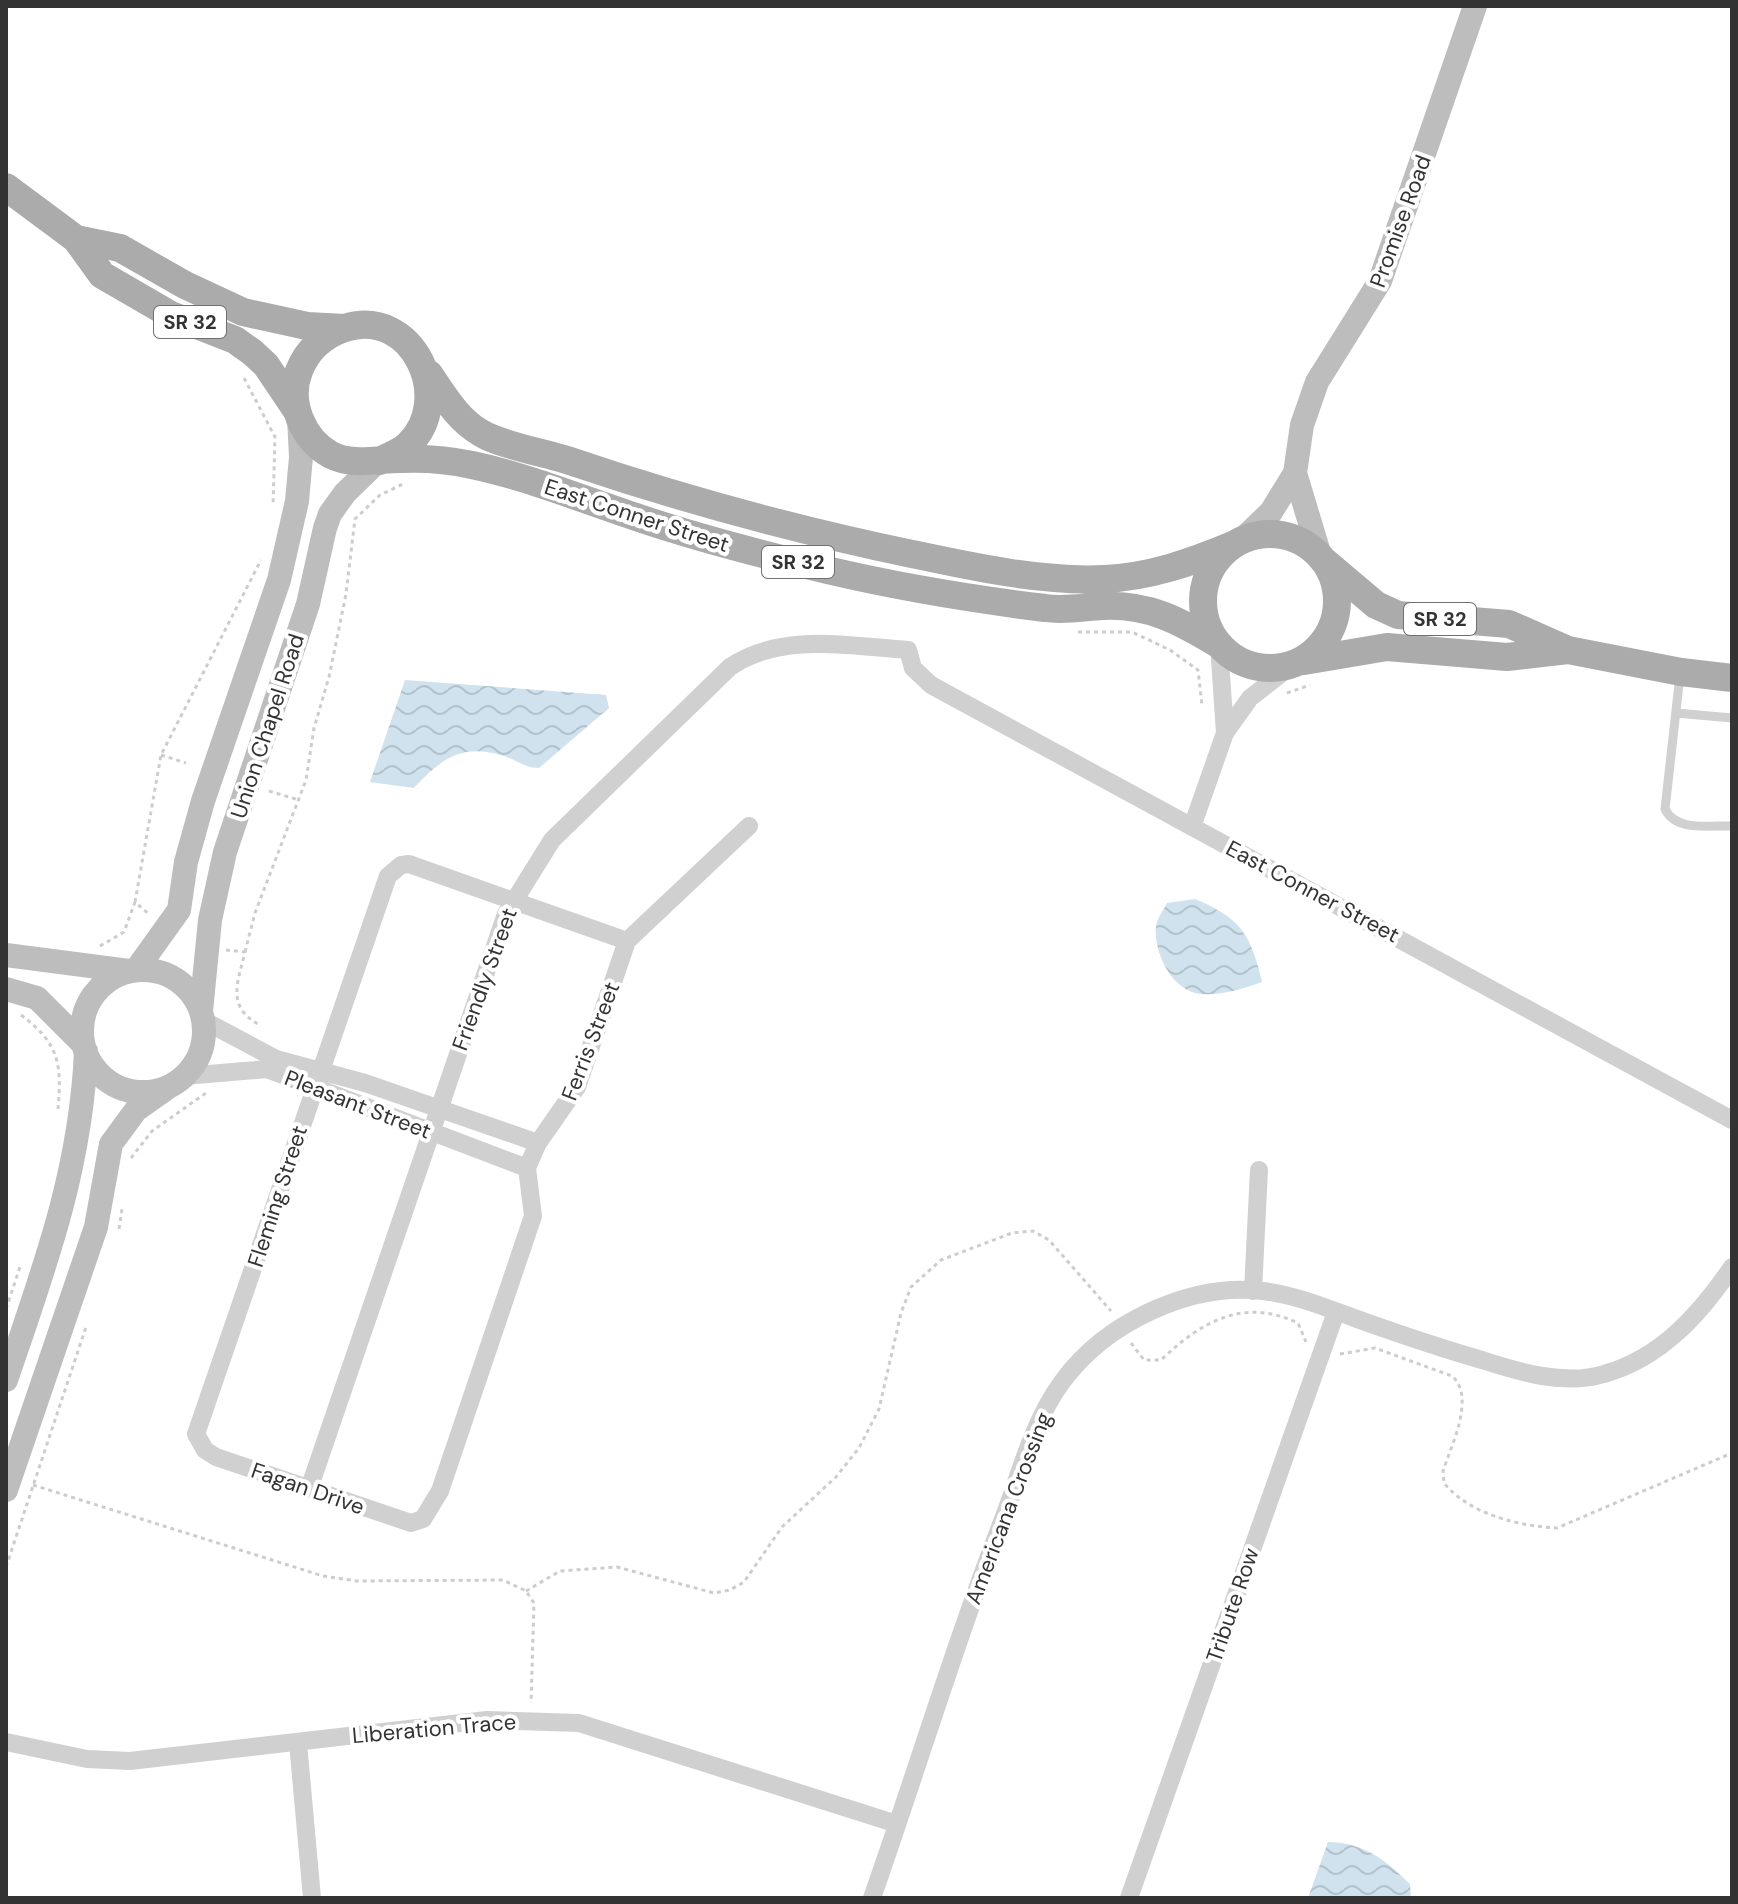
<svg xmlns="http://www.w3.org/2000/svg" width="1738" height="1904" viewBox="0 0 1738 1904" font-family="'DM Sans',sans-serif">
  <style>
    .water { fill: url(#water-waves) }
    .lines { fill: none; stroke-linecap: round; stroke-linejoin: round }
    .path { stroke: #cdcdcd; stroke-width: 3; stroke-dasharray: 4 4; stroke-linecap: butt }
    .lane { stroke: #d0d0d0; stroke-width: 9 }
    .street { stroke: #d0d0d0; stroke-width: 18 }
    .secondary { stroke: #bdbdbd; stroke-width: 24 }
    .primary { stroke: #ababab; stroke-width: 28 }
    .labels { text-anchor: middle; stroke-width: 8; stroke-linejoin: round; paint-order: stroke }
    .shield { fill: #fff; stroke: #707070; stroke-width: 2 }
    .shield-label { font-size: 20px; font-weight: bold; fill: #333 }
    .street-label { font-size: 22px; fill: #333; stroke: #fff }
  </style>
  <defs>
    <pattern id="water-waves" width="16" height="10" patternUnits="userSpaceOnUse" patternTransform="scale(2)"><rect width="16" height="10" fill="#cfe2ee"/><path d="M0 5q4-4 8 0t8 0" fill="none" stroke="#b2c2cd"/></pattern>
  </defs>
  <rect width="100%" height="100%" fill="#fff"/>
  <path class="water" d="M405 680 606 695 609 708 539 768C525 768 517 760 504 756 462 743 442 758 414 788L370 782Z
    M1195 899C1241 918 1251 935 1262 982 1243 989 1220 996 1200 994 1172 991 1153 952 1156 926 1157 919 1164 909 1167 903Z
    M1328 1842C1365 1843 1384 1859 1410 1884L1411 1898H1308Z"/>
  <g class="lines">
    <path class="path" d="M244 378 275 437 273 506
      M1078 632H1132L1170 650 1198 670 1202 706
      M1287 693 1310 685
      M161 755 186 763
      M269 791 299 800
      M135 902 161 755 261 560
      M100 946 124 932 135 902 150 915
      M226 950 245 952C238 982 226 1006 258 1024L256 1027
      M245 952 255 913 306 780 314 728 329 677 346 594 355 519 380 495 405 483
      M21 1015C59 1043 62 1064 58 1109
      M131 1158 152 1131 206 1093
      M119 1229 122 1209
      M6 1309 20 1267
      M1131 1343 1144 1360H1161C1201 1322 1243 1297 1298 1323L1306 1342
      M1340 1354 1375 1348 1452 1376C1476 1397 1451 1446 1443 1471L1444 1483C1469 1514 1518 1526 1557 1528L1732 1453
      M33 1485 323 1576 357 1581 503 1580 526 1591 534 1603 531 1703
      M6 1567 86 1327
      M526 1591 560 1571 617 1567 714 1593 730 1590 744 1582 782 1527 836 1477 859 1448 879 1409 901 1313 911 1287 941 1260 1012 1233 1033 1231 1049 1240 1111 1311"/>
    <path class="lane" d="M1680 675 1665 809C1676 832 1709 825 1732 826
      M1676 713 1732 718"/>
    <path class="street" d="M1219 645 1225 733
      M1192 827 1225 733 1250 698 1291 666
      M627 941 409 864 401 865 388 876 196 1434 205 1450 216 1457 411 1523 423 1519 440 1491 533 1216 527 1168 538 1143 577 1087 627 941 749 826
      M203 1020 276 1059 365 1083 538 1143
      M184 1076 267 1069 527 1168
      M1253 1291 1259 1170
      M309 1489 506 914 552 840 730 667C781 632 849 646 908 650L913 668 931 685 1732 1120
      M6 1742 87 1759 130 1761 487 1720 579 1723 897 1824
      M298 1743 312 1898
      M872 1898C917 1770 956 1640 1005 1514 1021 1470 1034 1420 1062 1382 1105 1323 1190 1282 1263 1291 1296 1295 1327 1308 1357 1319 1399 1334 1440 1348 1482 1360 1519 1372 1565 1386 1604 1374 1661 1358 1700 1314 1732 1267
      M1129 1898 1336 1312"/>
    <path class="secondary" d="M1242 540 1271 512 1295 473
      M1320 556 1295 473 1302 425 1317 382 1380 281 1475 6
      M6 955 129 971
      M136 970 179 910 186 862 203 801 279 580 297 501 301 457 299 418
      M82 1031a61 61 0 1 1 122 0a61 61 0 1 1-122 0Z
      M6 989 37 998 83 1044
      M201 1011 210 920 225 852 308 604 325 528 330 514 345 493 378 461
      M6 1380C44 1269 81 1170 86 1051
      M6 1490 96 1227 111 1144 136 1110 170 1086"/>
    <path class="primary" d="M6 187 76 239 102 275 171 315 235 340 252 352 266 365 297 411
      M76 239 120 248 185 285 243 312 307 326 345 328
      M429 374C444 396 458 420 481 433 502 446 548 453 573 462 685 500 797 530 912 554 974 567 1041 582 1104 579 1150 577 1192 562 1233 545
      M380 461C389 456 401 452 408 445 456 400 413 306 345 328 324 335 307 350 299 371 287 401 302 439 331 455 353 466 377 459 401 459 425 458 449 460 472 465 529 477 584 500 639 518 701 539 764 555 827 570 899 587 972 599 1045 608 1064 611 1084 607 1103 606 1149 604 1180 621 1218 644
      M1203 601a67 67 0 1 1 134 0a67 67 0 1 1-134 0Z
      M1324 561 1376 605 1398 615 1509 624 1568 650 1681 672 1732 678
      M1304 661 1387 647 1507 657 1568 650"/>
  </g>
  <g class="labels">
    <g class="shield">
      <rect x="154" y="306" width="72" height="32" rx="6"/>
      <rect x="762" y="546" width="72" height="32" rx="6"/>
      <rect x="1404" y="603" width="72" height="32" rx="6"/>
    </g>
    <g class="shield-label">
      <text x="190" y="329">SR 32</text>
      <text x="798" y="569">SR 32</text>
      <text x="1440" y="626">SR 32</text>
    </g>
    <g class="street-label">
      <text transform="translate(1400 221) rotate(-70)" y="8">Promise Road</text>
      <text transform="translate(637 515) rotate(18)" y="8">East Conner Street</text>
      <text transform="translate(267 726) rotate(-72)" y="8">Union Chapel Road</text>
      <text transform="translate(1313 891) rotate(28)" y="8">East Conner Street</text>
      <text transform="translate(484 979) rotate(-70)" y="8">Friendly Street</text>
      <text transform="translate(590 1041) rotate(-69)" y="8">Ferris Street</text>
      <text transform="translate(358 1104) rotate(21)" y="8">Pleasant Street</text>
      <text transform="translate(277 1196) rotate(-72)" y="8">Fleming Street</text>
      <text transform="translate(308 1488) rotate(19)" y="8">Fagan Drive</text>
      <text transform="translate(1008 1508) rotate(-69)" y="8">Americana Crossing</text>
      <text transform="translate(1232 1605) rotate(-71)" y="8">Tribute Row</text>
      <text transform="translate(434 1728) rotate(-5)" y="8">Liberation Trace</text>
    </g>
  </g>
  <rect width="1738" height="1904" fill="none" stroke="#333333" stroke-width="16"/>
</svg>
